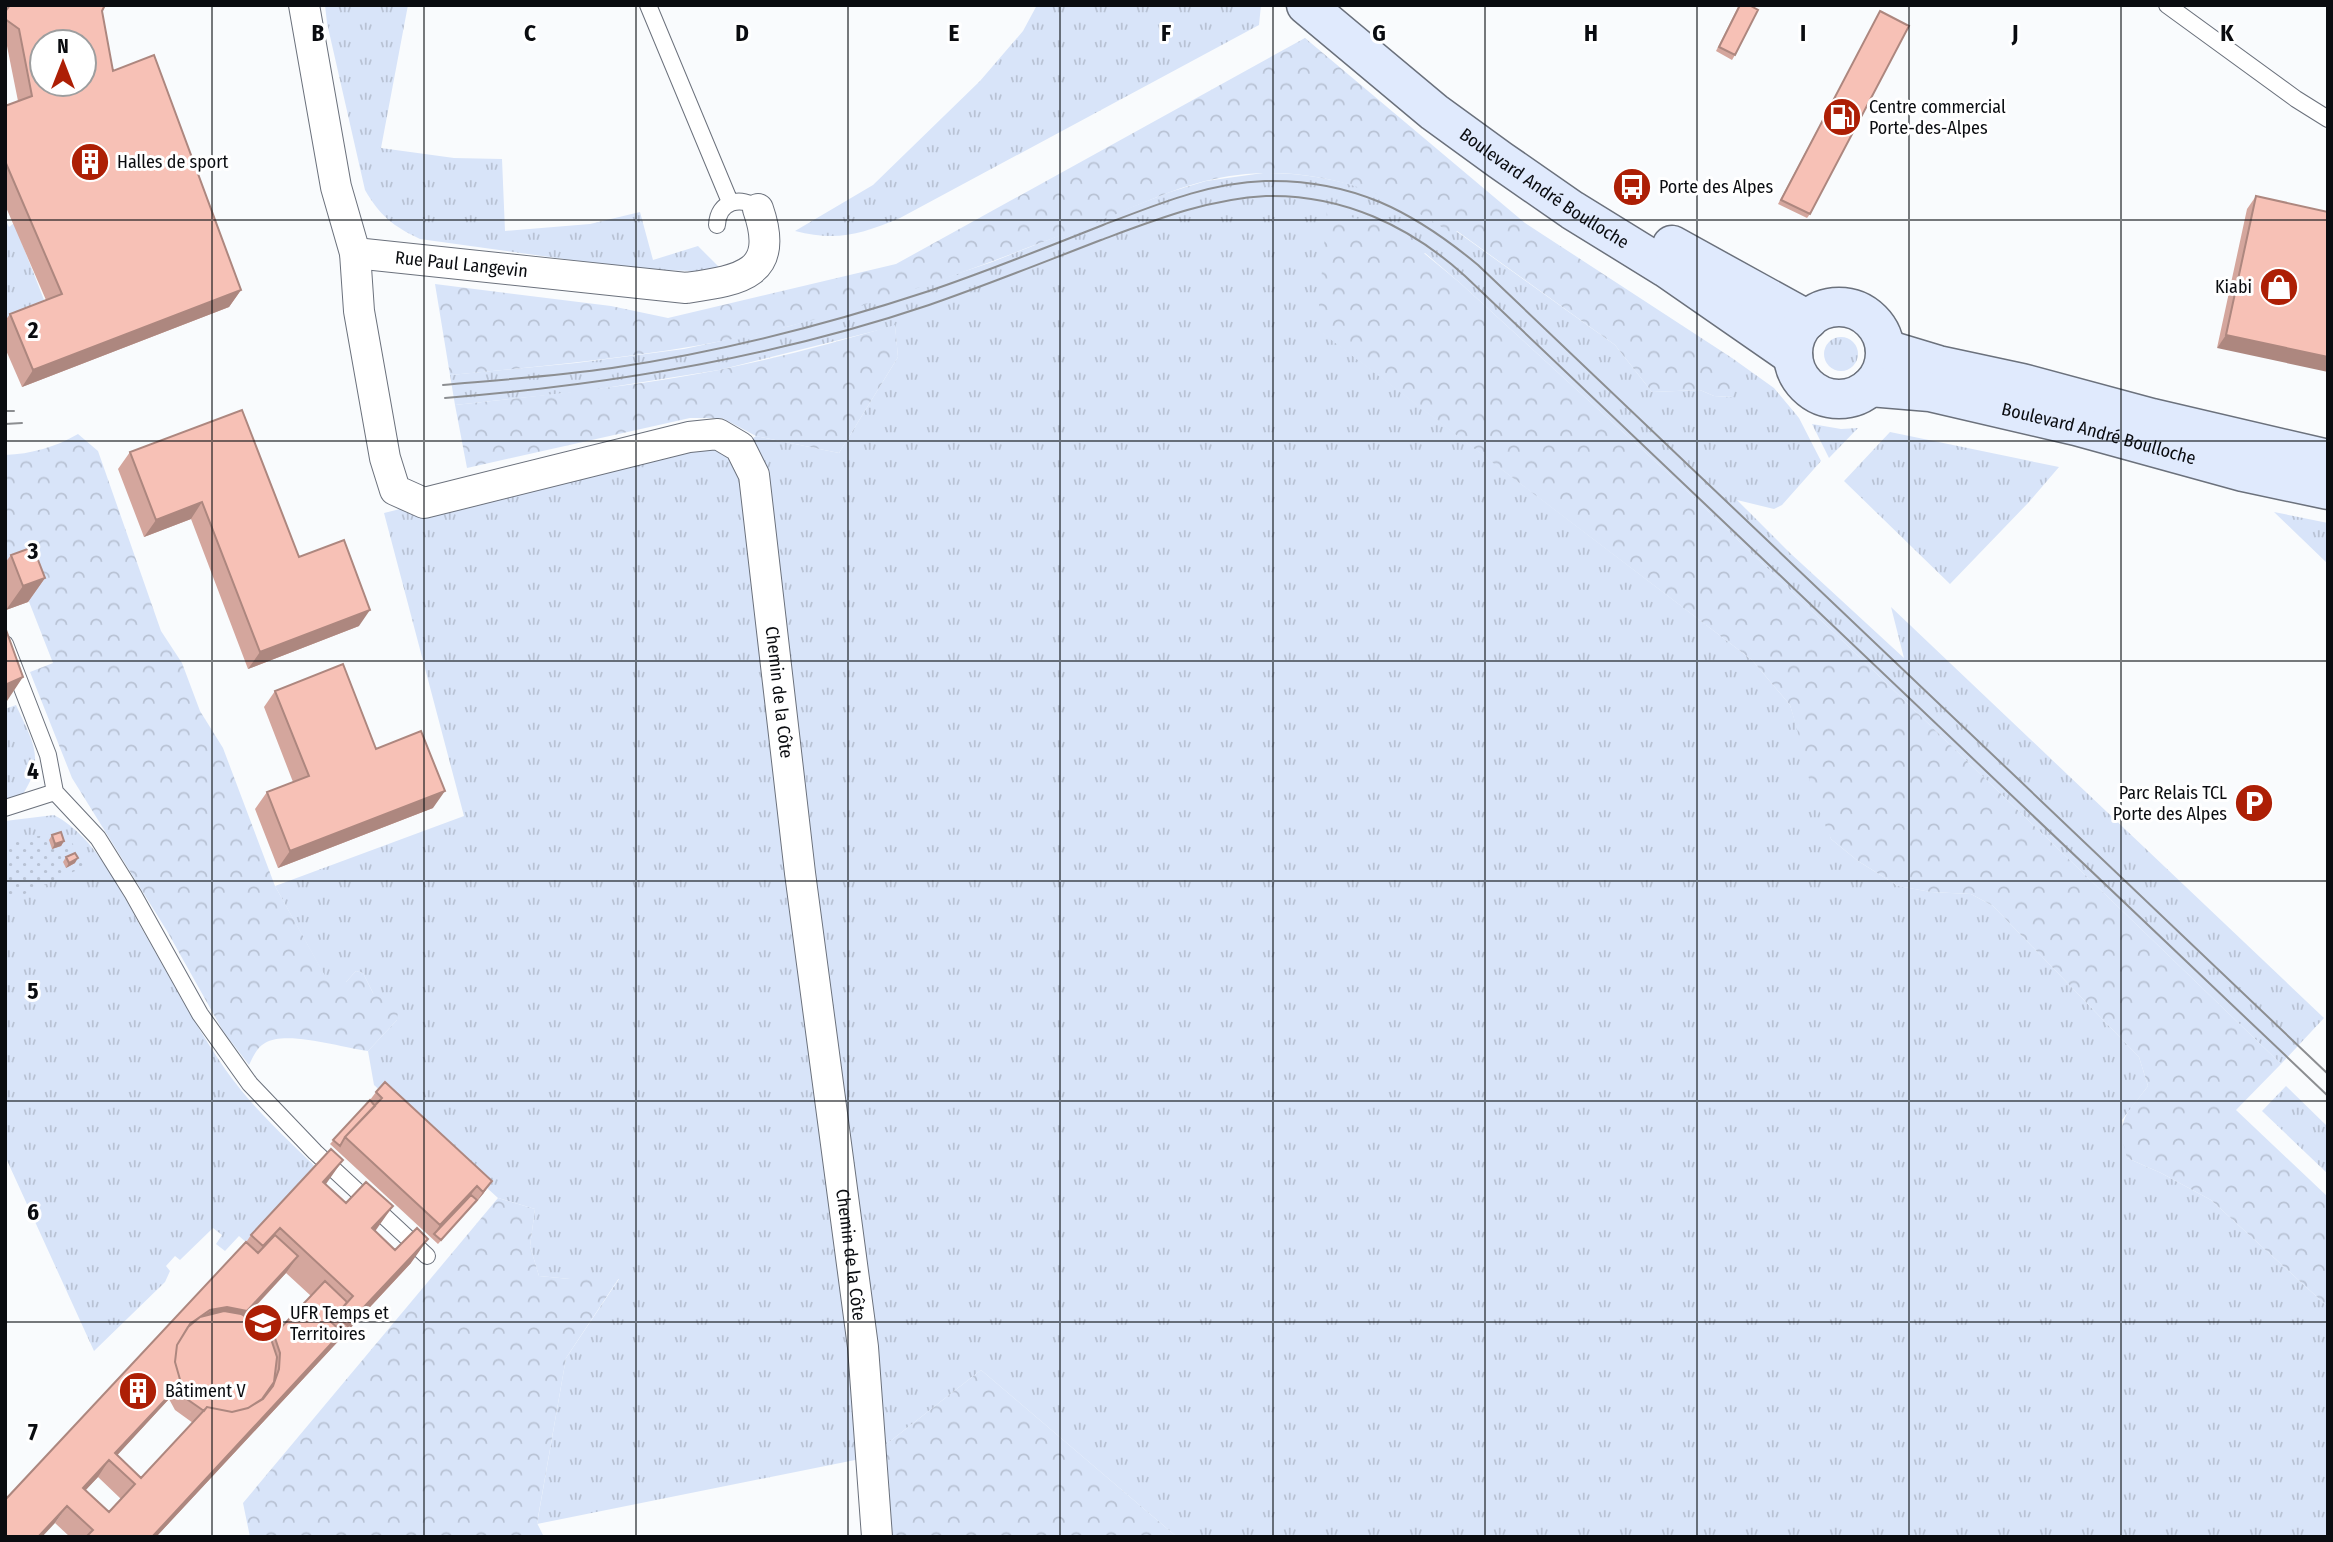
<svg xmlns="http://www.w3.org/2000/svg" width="2333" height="1542" viewBox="0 0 2333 1542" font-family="'Fira Sans Condensed',sans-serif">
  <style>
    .grass { fill: url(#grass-tufts) }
    .forest { fill: url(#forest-crowns) }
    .park { fill: url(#park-dots) }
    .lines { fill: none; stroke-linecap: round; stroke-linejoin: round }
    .lane-casing { stroke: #6b717c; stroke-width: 18 }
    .street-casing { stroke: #6b717c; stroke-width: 32 }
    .secondary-casing { stroke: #6b717c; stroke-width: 41 }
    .lane { stroke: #fff; stroke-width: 16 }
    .street { stroke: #fff; stroke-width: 30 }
    .secondary { stroke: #e0eafd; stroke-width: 38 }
    .tram { stroke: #8c8e91; stroke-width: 2 }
    .wall { fill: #d4a69d; fill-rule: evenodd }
    .shaded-wall { fill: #ad877f }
    .building { fill: #f7c1b6; stroke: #ad877f; stroke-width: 2; fill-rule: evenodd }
    .grid { fill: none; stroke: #0a0c10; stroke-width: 2; stroke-opacity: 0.55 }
    .labels { text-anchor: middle; stroke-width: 6; stroke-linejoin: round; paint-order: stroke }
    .poi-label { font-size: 18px; fill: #0a0c10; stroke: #fff; text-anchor: start }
    .street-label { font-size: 18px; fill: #0a0c10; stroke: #fff }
    .grid-label { font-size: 23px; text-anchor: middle; font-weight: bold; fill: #0a0c10; stroke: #fff; stroke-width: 6; stroke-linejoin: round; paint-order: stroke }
  </style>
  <defs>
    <pattern id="grass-tufts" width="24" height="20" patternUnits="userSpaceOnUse" patternTransform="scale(1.75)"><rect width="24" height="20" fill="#d8e4f9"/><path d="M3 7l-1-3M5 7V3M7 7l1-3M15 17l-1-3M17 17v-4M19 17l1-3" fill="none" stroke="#b8c2d4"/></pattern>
    <pattern id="forest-crowns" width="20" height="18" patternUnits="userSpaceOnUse" patternTransform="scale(1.75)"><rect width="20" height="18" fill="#d8e4f9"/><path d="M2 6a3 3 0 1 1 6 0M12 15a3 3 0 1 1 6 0" fill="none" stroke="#b8c2d4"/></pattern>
    <pattern id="park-dots" width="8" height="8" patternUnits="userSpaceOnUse" patternTransform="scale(1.75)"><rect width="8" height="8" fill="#d8e4f9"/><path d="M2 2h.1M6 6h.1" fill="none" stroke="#b8c2d4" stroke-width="1.8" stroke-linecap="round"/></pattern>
  </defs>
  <rect width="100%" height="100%" fill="#f9fbfd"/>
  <path class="grass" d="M325 5H408L381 148 454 158 502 159 505 231 590 224 640 212 653 260 698 246 720 268 718 272 636 269 420 239C393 226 380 216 365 190L327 23Z
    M1037 5H1261L1259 25 900 218C861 234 837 242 795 231L873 185 980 81 1023 31Z
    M1263 173C1335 173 1392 193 1451 232L1456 231 1615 345 1652 392 1700 390 1714 396 1732 397V358L1774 388 1799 418 1821 461 1782 505 1774 509 1737 500 1790 553 1904 658 1891 607 2324 1018 2281 1064 1681 485 1459 282 1425 253 1318 329 1752 660 1790 705 1831 839 1858 861 1898 886 1931 892 1971 894 1993 906 2139 1057 2148 1086 2122 1120 2127 1158 2161 1173 2211 1200 2328 1307V1537H1177L981 1370 870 1457 537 1524 566 1358 619 1279H570L539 1276 530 1246 535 1209 498 1198 374 1085 368 1051 397 1020 373 993 363 973 356 971 346 982H328L275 886 464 816 384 513 689 437 740 447 756 436 839 453 898 357 895 326 719 370 586 391 455 405 450 375 576 363 684 349 790 326 903 292 992 262 1170 192 1206 181Z
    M5 218 9 227 14 223 46 305 5 321Z
    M1824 354a17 17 0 1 1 34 0a17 17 0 1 1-34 0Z
    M1812 424 1841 429 1858 428 1829 458Z
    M1890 432 2059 467 2029 502 1950 584 1844 481Z
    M2274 512 2328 523V564Z
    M16 705C32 741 46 758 23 794L5 799V709Z
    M54 815C97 837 123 896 146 936 172 981 196 1027 225 1069 253 1109 289 1141 323 1174L248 1244 239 1236 225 1251 216 1244 222 1235 213 1228 180 1260 175 1256 166 1266 170 1271 165 1282 94 1351 5 1156V821Z
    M2286 1086 2328 1127V1174L2262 1111Z"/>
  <path class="forest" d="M1305 38 1525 223 1732 358 1733 397 1714 396 1700 390 1652 392 1615 345 1457 231 1451 233C1378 184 1293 159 1205 181 1174 189 1145 202 1116 214 1088 225 1060 236 1032 246 953 277 872 305 790 326 679 354 564 364 450 375L435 284 611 306 668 318 896 264Z
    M1327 211 1367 221 1403 236 1459 282 1681 485 2281 1064 2236 1110 2328 1197V1307L2211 1200 2161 1173 2127 1158C2116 1118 2125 1117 2148 1086L2139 1057 1993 906 1971 894 1931 892 1898 886 1858 861 1831 839 1813 796 1802 747 1790 705 1752 660 1317 329Z
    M895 325 898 357 839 453 756 436 722 418H690L467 468 455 405C543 395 632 387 719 370 778 358 837 342 895 325Z
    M78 434 98 451 161 631 182 663 200 711 223 748 275 886 328 981 346 982 356 971 363 973 373 993 399 1002 397 1020 368 1051C342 1048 287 1030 265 1043 257 1047 253 1057 249 1065L223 1031 167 931 72 778 30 672 53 663 17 571 5 575V455C31 454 56 447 78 434Z
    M498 1198 535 1209 530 1246 539 1276 570 1279 619 1278 566 1358 537 1523 544 1537H250L243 1503Z
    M981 1370 1177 1537H877L870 1457Z"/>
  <path class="park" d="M57 835 71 841 86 866 5 903V842L39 836Z"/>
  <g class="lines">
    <g class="lane-casing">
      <path id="lane" d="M648 5 730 202
        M2167 5 2296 99 2328 119
        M717 225C718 201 741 195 758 209
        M5 644 48 755 55 792 5 808
        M55 792 98 838 133 894 200 1014 250 1084 315 1152 427 1256"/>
    </g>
    <g class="street-casing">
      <g id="street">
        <path id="s1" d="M304 5 336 187 355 253 359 311 385 458 395 490 424 503 689 437 718 434 740 447 754 475 800 873 863 1347 877 1537"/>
        <path id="s2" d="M355 253 686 288C740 280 781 275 758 209"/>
      </g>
    </g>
    <g class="secondary-casing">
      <g id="secondary">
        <path id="s3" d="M1306 5 1434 112 1500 160 1572 210 1666 268 1793 356"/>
        <path d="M1672 245 1808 320"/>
        <circle cx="1839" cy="353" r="46"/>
        <path d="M1885 349 1938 365 2022 383 2152 418 2328 459"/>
        <path id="s4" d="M1870 387 1930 392 2076 426 2243 472 2328 490"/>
      </g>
    </g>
    <use href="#lane" class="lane"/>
    <use href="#street" class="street"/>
    <use href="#secondary" class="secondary"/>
    <path class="tram" d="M443 385C500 380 556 376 612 368 719 352 826 325 929 291 988 271 1045 248 1103 225 1156 205 1207 183 1265 181 1352 179 1413 211 1478 265L2328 1074
      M445 398C610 385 772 358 929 305 987 285 1044 262 1101 240 1155 220 1208 199 1266 196 1342 194 1410 226 1465 276L2328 1096
      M5 411H14
      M5 424 22 423"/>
  </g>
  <path class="wall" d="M5 5H105L102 11 113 71 241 290 229 307 22 387 5 348V321L10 314 46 300 5 205V106L18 101 7 46 5 44Z
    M1739 5H1749L1735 55 1732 60 1716 51Z
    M1880 11 1810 214 1807 218 1778 204Z
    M2256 196 2328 212 2217 348 2247 209Z
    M130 452 299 557 359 626 248 669 191 519 144 537 118 469Z
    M11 555 45 578 28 602 6 610 5 607V563Z
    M275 691 376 749 433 808 278 868 255 809 267 792 293 782 264 707Z
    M52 835 64 841 61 846 52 849 49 840Z
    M66 857 75 863 66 868 63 862Z
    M376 1092 492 1181 483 1194 438 1244 330 1144 370 1100Z
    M326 1184 395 1250 411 1263 156 1537H70L55 1523 251 1235ZM286 1273 311 1296 271 1339 246 1317ZM169 1399 175 1410 193 1423 141 1478 117 1455ZM98 1477 121 1499 109 1512 85 1490Z"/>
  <path class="shaded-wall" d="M241 290 229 307 22 387 33 370Z
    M2226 335 2328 357V372L2217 348Z
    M202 502 191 519 144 537 156 520Z
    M45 578 28 602 6 610 23 586Z
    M370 610 359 626 248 669 260 652Z
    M23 677 7 701 5 702V685Z
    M445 791 433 808 278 868 290 851Z
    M64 841 61 846 52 849 55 844Z
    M78 858 75 863 66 868 69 863Z
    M343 1160 326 1184 306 1206 323 1182Z
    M492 1181 483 1194 474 1205 483 1192Z
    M477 1186 468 1199 434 1234 440 1225Z
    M393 1206 376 1230 356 1252 372 1228Z
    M428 1239 411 1263 156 1537H152Z
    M298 1256 286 1273 235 1328 180 1339 190 1324Z
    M181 1383 169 1399 111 1462 115 1453Z
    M109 1460 98 1477 72 1505 83 1488Z
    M67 1506 55 1523 42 1537H38Z"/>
  <path class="building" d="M10 5H105L102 11 113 71 154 55 241 290 33 370 10 314 62 294 5 161V106L32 96 19 29 5 19V12ZM42 42H84V84H42Z
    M1740 5H1749L1758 10 1735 55 1719 47Z
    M1880 11 1909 26 1810 214 1781 200Z
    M2256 196 2328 212V357L2226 335Z
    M242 410 299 557 344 540 370 610 260 652 202 502 156 520 130 452Z
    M33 547 45 578 23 586 11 555Z
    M5 627 23 677 5 685Z
    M343 664 376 749 421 731 445 791 290 851 267 792 309 776 275 691Z
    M61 832 64 841 55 844 52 835Z
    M75 853 78 858 69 863 66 857Z
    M385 1082 492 1181 483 1192 477 1186 440 1225 345 1137 382 1098 376 1092Z
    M370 1100 375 1106 345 1137 340 1146 333 1140Z
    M331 1149 343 1160 323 1182 346 1203 366 1182 393 1206 372 1228 395 1250 417 1228 428 1239 347 1325 336 1315 353 1296 280 1228 263 1246 251 1235Z
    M471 1195 477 1200 441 1240 434 1234Z
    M275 1235 298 1256 247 1311 227 1307 210 1310 190 1324 177 1345 175 1362 181 1383 115 1453 141 1478 207 1407 232 1412 248 1408 263 1399 273 1386 279 1369 280 1353 274 1335 325 1281 347 1302 331 1322 342 1332 152 1537H86L93 1530 67 1506 38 1537H5V1500L246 1242 258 1253ZM109 1460 135 1484 109 1512 83 1488Z
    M224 1311 241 1314 260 1325 271 1339 277 1357 274 1382 262 1399 248 1408 232 1412 207 1407 204 1411 184 1397 178 1387 181 1383 175 1362 177 1345 188 1327 200 1317Z"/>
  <path class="grid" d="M212 5V1537M424 5V1537M636 5V1537M848 5V1537M1060 5V1537M1273 5V1537M1485 5V1537M1697 5V1537M1909 5V1537M2121 5V1537M5 220H2328M5 441H2328M5 661H2328M5 881H2328M5 1101H2328M5 1322H2328"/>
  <defs>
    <g id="fuel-disc" transform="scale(2.0125)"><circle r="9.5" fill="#ad1f05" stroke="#fff"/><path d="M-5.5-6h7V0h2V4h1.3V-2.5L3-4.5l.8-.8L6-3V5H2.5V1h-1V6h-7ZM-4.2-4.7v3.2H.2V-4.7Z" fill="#fff"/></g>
    <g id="building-disc" transform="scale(2.0125)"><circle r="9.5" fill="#ad1f05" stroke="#fff"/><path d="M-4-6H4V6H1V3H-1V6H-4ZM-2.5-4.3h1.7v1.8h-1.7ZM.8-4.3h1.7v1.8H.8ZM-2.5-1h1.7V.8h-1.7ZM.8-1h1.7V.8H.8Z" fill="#fff"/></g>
    <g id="bus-disc" transform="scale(2.0125)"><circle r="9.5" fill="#ad1f05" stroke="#fff"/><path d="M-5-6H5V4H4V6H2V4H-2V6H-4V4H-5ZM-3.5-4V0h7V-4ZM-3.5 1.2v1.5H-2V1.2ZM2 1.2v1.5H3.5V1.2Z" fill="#fff"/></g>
    <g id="shop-disc" transform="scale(2.0125)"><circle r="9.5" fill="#ad1f05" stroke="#fff"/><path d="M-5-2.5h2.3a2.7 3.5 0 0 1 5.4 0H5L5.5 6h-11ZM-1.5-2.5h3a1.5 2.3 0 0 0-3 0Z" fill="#fff"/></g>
    <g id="parking-disc" transform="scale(2.0125)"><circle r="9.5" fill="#ad1f05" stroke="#fff"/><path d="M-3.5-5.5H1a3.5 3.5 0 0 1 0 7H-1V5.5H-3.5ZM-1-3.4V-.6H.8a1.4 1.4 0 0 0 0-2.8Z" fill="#fff"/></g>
    <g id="university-disc" transform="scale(2.0125)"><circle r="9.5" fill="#ad1f05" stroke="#fff"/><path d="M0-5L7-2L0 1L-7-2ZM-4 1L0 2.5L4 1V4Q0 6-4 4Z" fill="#fff"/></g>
  </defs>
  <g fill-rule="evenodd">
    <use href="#fuel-disc" x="1842" y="117"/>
    <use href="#building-disc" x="90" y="162"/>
    <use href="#bus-disc" x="1632" y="187"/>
    <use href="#shop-disc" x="2279" y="287"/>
    <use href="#parking-disc" x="2254" y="803"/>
    <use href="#university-disc" x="263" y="1323"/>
    <use href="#building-disc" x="138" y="1391"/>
  </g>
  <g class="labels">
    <g class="poi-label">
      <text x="1869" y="113">Centre commercial<tspan x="1869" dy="21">Porte-des-Alpes</tspan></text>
      <text x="117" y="168">Halles de sport</text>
      <text x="1659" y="193">Porte des Alpes</text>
      <text x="2252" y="293" text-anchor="end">Kiabi</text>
      <text x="2227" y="799" text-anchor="end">Parc Relais TCL<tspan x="2227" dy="21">Porte des Alpes</tspan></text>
      <text x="290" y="1319">UFR Temps et<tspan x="290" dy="21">Territoires</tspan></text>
      <text x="165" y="1397">Bâtiment V</text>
    </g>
    <g class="street-label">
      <text dy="6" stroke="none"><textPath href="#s3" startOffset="301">Boulevard André Boulloche</textPath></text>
      <text dy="6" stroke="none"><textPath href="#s2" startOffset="107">Rue Paul Langevin</textPath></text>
      <text dy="6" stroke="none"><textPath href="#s4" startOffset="234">Boulevard André Boulloche</textPath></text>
      <text dy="6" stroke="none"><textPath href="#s1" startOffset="1104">Chemin de la Côte</textPath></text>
      <text dy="6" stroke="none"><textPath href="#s1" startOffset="1671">Chemin de la Côte</textPath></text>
    </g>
  </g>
  <g class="grid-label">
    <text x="318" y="41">B</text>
    <text x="530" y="41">C</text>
    <text x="742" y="41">D</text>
    <text x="954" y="41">E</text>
    <text x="1166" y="41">F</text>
    <text x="1379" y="41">G</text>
    <text x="1591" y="41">H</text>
    <text x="1803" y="41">I</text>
    <text x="2015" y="41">J</text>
    <text x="2227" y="41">K</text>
    <text x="33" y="338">2</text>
    <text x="33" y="559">3</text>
    <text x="33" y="779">4</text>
    <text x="33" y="999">5</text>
    <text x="33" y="1220">6</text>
    <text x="33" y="1440">7</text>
  </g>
  <rect width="2333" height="1542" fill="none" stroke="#0a0c10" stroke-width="14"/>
  <g transform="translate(63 63)"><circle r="33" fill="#ffffff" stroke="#9d9e9f" stroke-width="2"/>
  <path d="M0-5L12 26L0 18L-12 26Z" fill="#ad1f05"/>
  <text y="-10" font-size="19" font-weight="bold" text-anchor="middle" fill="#0a0c10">N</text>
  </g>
</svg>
